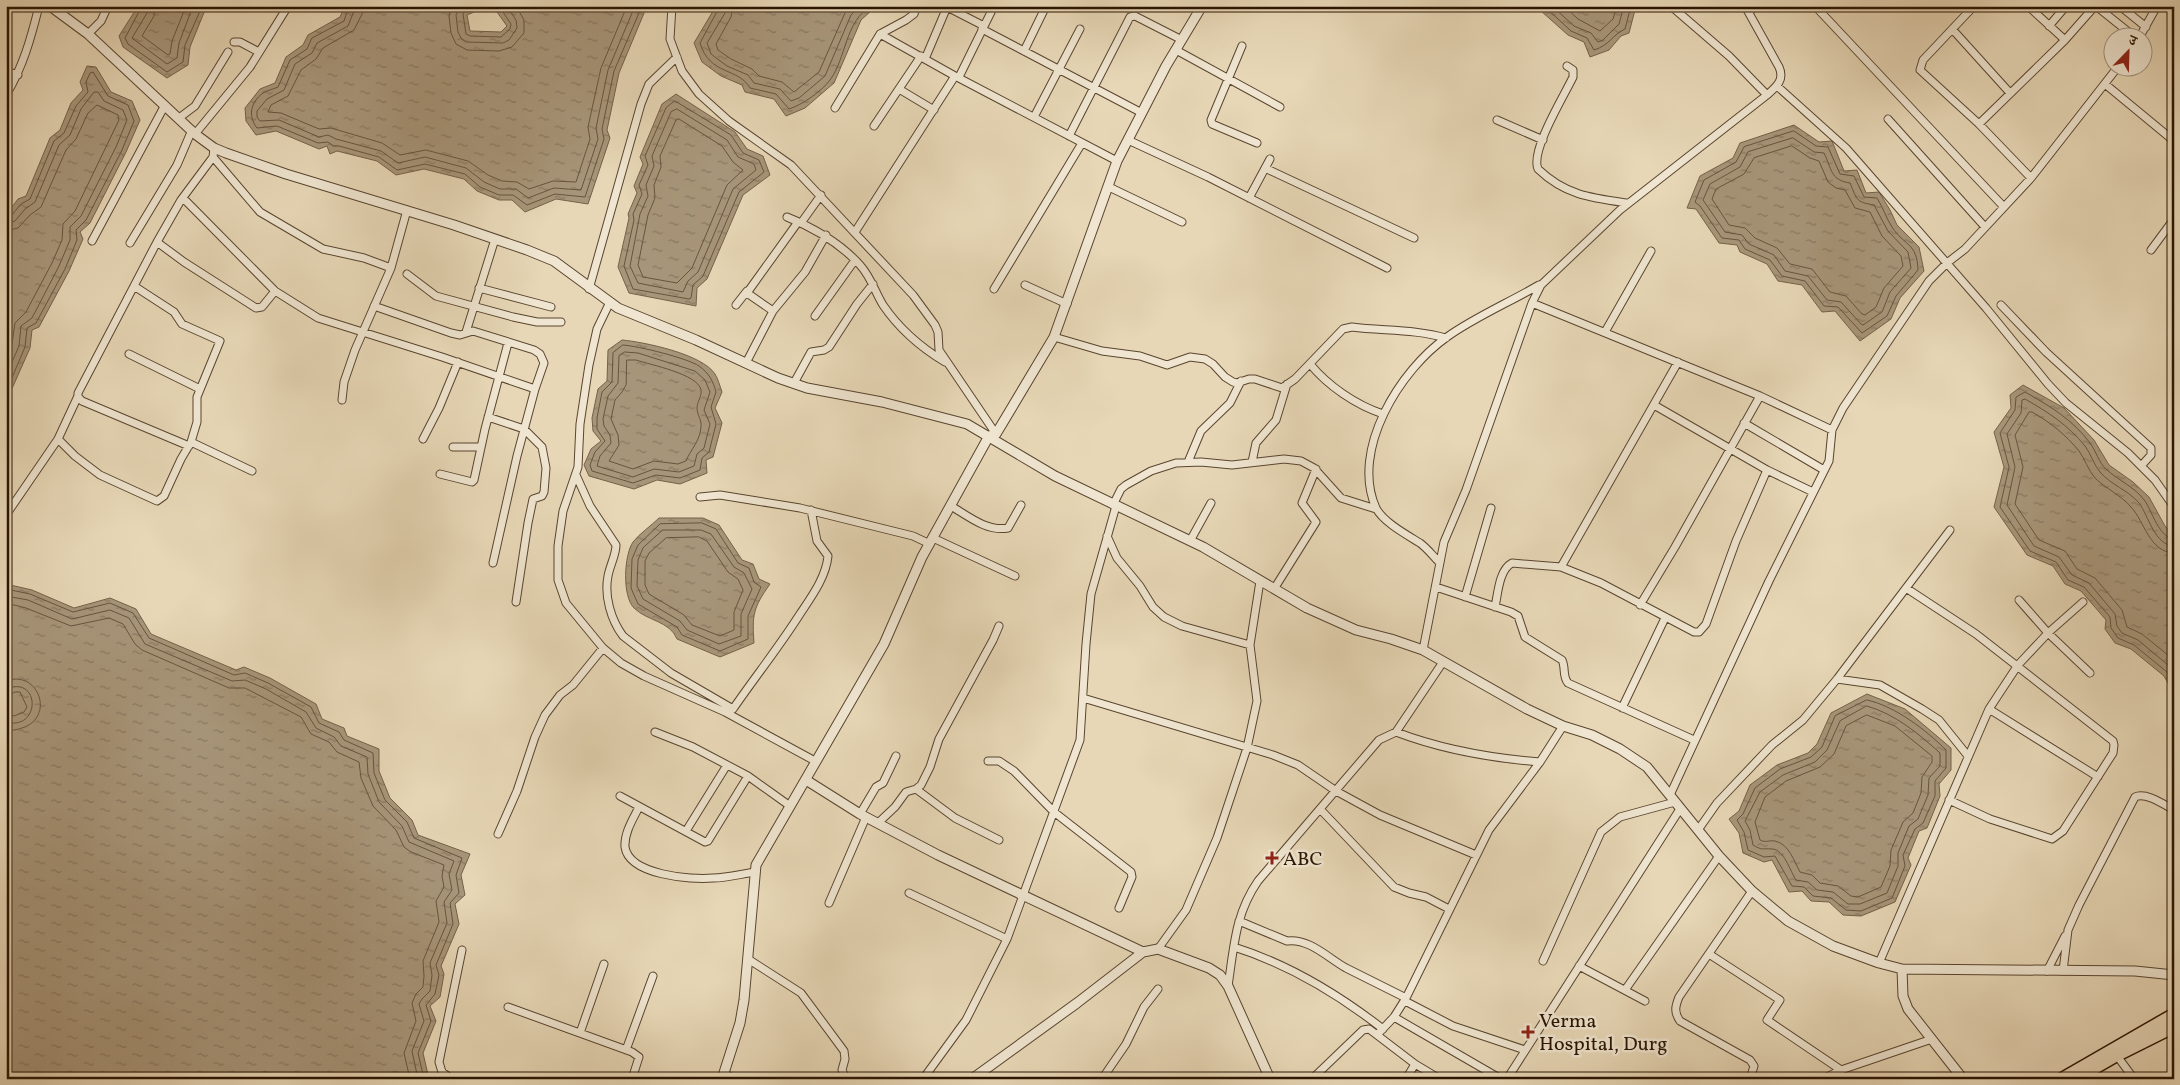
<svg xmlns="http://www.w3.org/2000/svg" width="2180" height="1085" viewBox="0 0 2180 1085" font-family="Vollkorn,'Noto Serif Devanagari',serif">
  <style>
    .water { fill: url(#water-ripples); stroke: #756149; fill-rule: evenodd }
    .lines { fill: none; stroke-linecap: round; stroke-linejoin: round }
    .shore { stroke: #68543e; stroke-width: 1 }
    .minor-casing { stroke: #59452f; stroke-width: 9 }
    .tertiary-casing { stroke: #59452f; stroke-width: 11 }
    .primary-casing { stroke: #2a1402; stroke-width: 14 }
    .minor { stroke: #efe5d0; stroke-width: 7 }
    .tertiary { stroke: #efe5d0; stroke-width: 9 }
    .primary { stroke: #e7d7b6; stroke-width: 11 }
    .poi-dot { fill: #8f2418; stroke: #efe5d0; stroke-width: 2 }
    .labels { text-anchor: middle; stroke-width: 5; stroke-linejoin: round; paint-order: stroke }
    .poi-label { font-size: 20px; fill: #2a1402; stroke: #efe5d0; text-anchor: start }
  </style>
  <defs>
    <pattern id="water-ripples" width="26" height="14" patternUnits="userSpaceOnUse" patternTransform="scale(1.25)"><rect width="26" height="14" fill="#a79579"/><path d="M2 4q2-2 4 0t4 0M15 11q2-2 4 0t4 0" fill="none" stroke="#887861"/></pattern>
  </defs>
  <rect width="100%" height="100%" fill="#e7d7b6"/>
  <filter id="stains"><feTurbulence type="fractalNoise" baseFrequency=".004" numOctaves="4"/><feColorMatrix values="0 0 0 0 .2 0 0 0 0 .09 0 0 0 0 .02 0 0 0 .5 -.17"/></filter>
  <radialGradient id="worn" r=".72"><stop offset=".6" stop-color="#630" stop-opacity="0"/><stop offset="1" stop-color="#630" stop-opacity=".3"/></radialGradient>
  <path class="water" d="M138 6H204L205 10 190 47 188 65 167 78 123 47 119 36Z
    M345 6H647L619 73 607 130 610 138 588 204 556 199 525 212 512 200H499L477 191 464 179 424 169 396 175 377 161 337 151 330 154 327 146 319 149 276 131 256 135 246 121 245 108 260 89 275 83 286 57 303 45 308 35 340 17ZM486 7 497 12 507 26 501 32 470 31 467 15Z
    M716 6H884L871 11 861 20 834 83 805 108 786 116 774 99 745 92 742 85 721 76 702 62 694 43Z
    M1539 6H1636L1629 33 1621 36 1609 50 1590 57 1584 42 1568 35 1541 11Z
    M87 66 96 67 111 92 132 101 140 120 126 152 90 223 80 232 83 239 69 271 39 327 32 330 30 348 6 402V215L18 199 26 196 50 138 60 130 71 103 83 90 80 82Z
    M676 94 735 132 747 149 763 156 770 175 743 195 707 279 697 288 696 306 629 293 618 267 629 218 628 214 637 193 634 186 643 164 640 157 662 104Z
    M1794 125 1819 142 1832 141 1844 171 1857 170 1866 193 1879 192 1890 210 1897 225 1919 247 1924 271 1900 298 1891 319 1860 341 1835 311 1822 312 1802 285 1778 281 1767 264 1740 252 1737 245 1719 243 1696 209 1687 208 1700 176 1733 158 1740 143Z
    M622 340C644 342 702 354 715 374 718 379 720 386 722 392L715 408 722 423 713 457 706 460 707 473 680 484 657 480 634 489 589 476 584 465 591 449 601 441 593 431 592 418 598 389 607 381 608 350Z
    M2023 385 2064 408 2094 440 2109 465 2133 482 2149 497 2165 526 2174 537V694L2164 676 2131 649 2115 643 2105 629 2106 620 2081 591 2065 584 2053 566 2027 555 1994 507 2004 467 1994 432 2011 408 2010 395Z
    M659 518H703L719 525 742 560 753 564 759 579 770 584C753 608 752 615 754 643L720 657 677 639C670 621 647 621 634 608 622 596 624 555 633 542 640 533 651 526 659 518Z
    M6 584 32 590 74 608 110 598 136 609 151 634 236 670 244 667 270 678 316 704 322 719 344 728 347 736 379 749V771L390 798 412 820 418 835 470 854 461 875 465 895 455 904 459 924 441 966 444 974 440 997 430 1006 436 1021 423 1053 429 1079H6Z
    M1867 694 1905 709 1951 748V770L1939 784 1940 796 1927 828 1919 831 1908 858 1911 865 1895 902 1861 916 1843 915 1829 902 1811 901 1802 891 1789 892 1772 860 1764 862 1743 853 1739 833 1729 819 1739 811 1750 785 1777 765 1808 753 1817 744 1831 713Z"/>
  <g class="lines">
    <path class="shore" d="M142 6 125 38 128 44 167 72 183 62 185 45 200 11V6
      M148 6 147 13 132 38 167 64 177 58 179 43 193 6
      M155 6 154 16 142 36 168 55 170 54 172 41 186 6
      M349 6 344 21 312 38 307 49 290 60 278 87C274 89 268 90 263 93 250 103 248 116 257 128L277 126 318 143 328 142 333 146H339L379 157 397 170 425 164 465 174 480 187 499 195H513L527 205 555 194 585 197 604 139 602 129 614 71 642 6
      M356 6 348 26 317 43 312 53 295 64 284 90 267 99 257 111V117L260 121 279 120 319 137 328 135 336 139 381 151 398 163 425 157 466 168 484 182 500 189H516L528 198 554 188 581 190 598 139 596 128 608 70 635 6
      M363 6 362 14 354 30 323 48 316 59 301 70 288 96 271 105 268 112 281 113 319 129 331 128 382 143 400 155 426 150 468 161 488 175 502 181 517 182 529 189 553 181 576 182 590 139 588 127 601 68 627 6
      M451 6 449 16 451 33 456 44 467 50 499 51 512 47 524 33V20L516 6
      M460 6 456 15 458 32 461 38 466 42 503 43 509 40 517 28 516 20 507 6
      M475 6 465 10 463 14 466 34 470 36 501 37 510 29 511 24 501 9 496 6
      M720 6 700 43C710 76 738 67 750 88L776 94 789 109C802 105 822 91 830 80 846 59 845 21 871 6
      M726 6 725 13 707 43 711 54 727 66 748 75 754 83 780 89 791 101 799 98 825 76 851 15 860 6
      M733 6 731 17 716 44 718 50 731 59 752 69 759 76 782 82 794 92 819 72 848 6
      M1544 6 1571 31 1587 38 1594 50C1610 45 1612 35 1625 29L1631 6
      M1552 6 1574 26 1591 33 1598 42 1603 40 1619 24 1624 6
      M1564 6 1578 19 1600 31 1613 19 1617 6
      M675 101 731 135 743 153 759 160 764 172 739 192 703 276 693 285 691 298 689 299 633 289 624 266 634 220 633 214 642 194 639 185 648 165 645 156 666 108Z
      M677 109 727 140 738 157 754 164 756 170 733 189 698 272 688 281 683 292 638 283 630 266 640 214 648 196 646 185 654 166 652 156 671 112Z
      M679 119 722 146 733 162 743 170 727 185 692 268 677 283 643 277 638 265 648 215 655 198 654 185 661 167 660 156 676 120Z
      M1794 131 1816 146 1828 147 1840 174 1854 176 1864 197 1877 198C1883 207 1886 218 1892 227 1904 246 1917 242 1918 270L1896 296 1887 316 1862 333 1838 307 1824 306 1805 281 1782 276 1770 260 1745 249 1739 240 1722 238 1700 206 1695 202 1704 180 1736 162 1744 147Z
      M1793 138 1814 152 1824 153C1832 169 1830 180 1850 183 1857 199 1855 202 1874 205L1888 231 1908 252 1911 268 1890 292 1882 312 1863 325 1861 324 1841 302 1827 300 1808 276 1785 271 1774 255 1749 244 1742 235 1725 232 1703 200 1710 184 1740 167 1748 152Z
      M1792 146 1810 158 1819 161 1828 182 1836 188 1845 190 1855 208 1870 212 1882 236 1901 256 1903 266 1884 288 1876 307 1865 315 1862 314 1846 296 1830 292 1812 269 1790 264 1777 248 1755 238 1745 228 1729 225 1712 199 1716 189 1744 174 1754 158Z
      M6 217 11 216 21 204 30 199 54 141 64 133 76 106 88 92 86 82 90 73 93 72 108 96 128 105 134 121 122 150 86 220 76 230 77 240 65 269 36 323 27 328 25 347 6 392
      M6 224 15 221 25 209 35 202 59 145 70 135 81 109 94 92H98L104 101 123 110 127 120 116 147 81 216 70 227V240L59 266 32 318 21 326 19 346 6 376
      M6 231 18 228 30 215 41 207 66 150 76 139 88 113 97 105 118 115 119 120 75 211 63 224 62 240 52 263 26 312 15 323 12 344 6 357
      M623 345C638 346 687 358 699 366 709 373 713 381 716 392L711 407 716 424 709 452 702 458 700 470 680 478 656 475 633 483 592 471 590 465 595 452 605 441 597 429V418L602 392 612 382 613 353Z
      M625 352 638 353 695 371 705 380 710 392 704 410 710 424 704 448 697 454 694 466 679 472 654 469 633 477 597 466 600 456 611 443 610 435 604 426 603 419 608 396 618 383 619 356Z
      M627 360H636C651 365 698 374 701 390 702 396 697 402 697 408 697 415 702 420 701 427 700 441 691 449 686 461L678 464 654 461 633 469 609 461 619 445 618 435 611 419 615 400 622 392 626 385Z
      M702 523 716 529 738 563 749 568 754 582 761 587 748 616V639L720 651 682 635 677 627 638 604 631 588 632 559 638 545 660 524Z
      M663 530H701L711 534 734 567 744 573 752 589 741 614V636L719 644 687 630 680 621 643 599 637 586 638 560 643 548Z
      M699 537 707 541 728 572 738 579 743 590 734 612V630L720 636 692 625 684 615 649 594 645 585V561L649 553 666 538Z
      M2174 539C2159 538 2152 511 2145 501 2135 487 2119 481 2106 469 2099 463 2096 451 2090 443 2073 420 2050 406 2025 392L2016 397 2015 410 2000 433 2009 467 2000 507 2030 551 2056 562 2068 580 2084 587 2110 617 2111 628 2118 638 2134 645 2167 672 2174 683
      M2174 546C2154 545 2149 516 2139 503 2128 490 2111 485 2100 472 2094 465 2091 454 2085 446 2068 425 2048 412 2025 399L2022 400 2021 413 2007 434 2015 467 2007 505 2034 546 2059 557 2072 575 2089 583 2115 614 2117 626 2122 633 2138 640 2174 670
      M2174 553C2149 552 2145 522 2131 507 2121 495 2106 489 2095 478 2088 470 2085 459 2079 451 2066 435 2050 422 2032 412H2029L2015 435 2023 467 2015 504 2039 540 2065 551 2077 569 2095 578 2122 610 2127 627 2142 634 2174 660
      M6 589 30 594 73 612 110 603 133 613 149 638 234 675 245 673 268 683 311 707 319 723 339 732 344 740 373 753 374 773 385 800 407 822 414 838 462 858 456 875 459 893 450 903 453 924 436 965 439 975 435 994 426 1005 431 1021 418 1053 424 1079
      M6 596 28 600 72 619 110 610 129 618 145 644 232 681 245 680 266 689 306 712 316 728 334 737 341 746 367 757 368 774 379 802 402 826 409 842 454 861 449 874 452 890 444 902 447 923 430 963 432 975 430 991 422 999 419 1004 424 1021 412 1051 418 1079
      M6 603 26 608 71 626 109 618 123 624 135 644 142 650 229 688H245L301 717 311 734 329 742 337 752 359 762 361 778 373 806 396 830 404 847 411 852 444 865 442 876 444 887 436 901 439 922 423 961 424 976 423 987 416 994 412 1003 416 1021 404 1053 410 1079
      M6 681C37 669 55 714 25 727 19 729 14 731 6 730
      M6 689C41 674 41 732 6 722
      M6 697 15 692H20L27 707 24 712 14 716 6 713
      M1867 700C1895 706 1926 730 1946 750V768L1935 781V796L1923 823 1915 829 1903 855 1905 866 1892 898 1861 911 1846 910 1831 898 1813 896 1804 887 1792 886 1775 856 1764 857 1748 850 1744 832 1737 820 1743 814 1755 788 1780 769 1811 757 1822 747 1835 716Z
      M1867 706C1895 714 1919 734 1940 753V766L1929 778 1928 795 1918 819 1909 826 1898 853V866L1887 893 1860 904H1848L1833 892 1817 890 1808 882 1796 880C1790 871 1784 849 1772 849 1762 848 1763 851 1753 845L1750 830 1745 821 1760 792 1783 775 1815 762 1827 750 1840 721Z
      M1867 715 1895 726 1932 756V762L1922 777 1921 793 1913 813 1903 822 1891 850 1890 866 1881 887 1858 897 1851 896 1838 886 1820 883 1812 875 1800 872C1794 861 1789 844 1775 841 1770 840 1765 843 1760 840L1755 822 1765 797 1786 781 1820 767 1834 754 1846 726Z"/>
    <g class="minor-casing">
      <path id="minor" d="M672 6 670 39 682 71 699 94 729 121 791 165 913 295 935 325 938 332 939 350 996 434
        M945 6 984 26
        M1671 6 1729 56 1767 95
        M1815 6 2003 206
        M1974 6 1923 60 1920 70 1979 124 2031 178
        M2028 6 2065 40
        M2096 6 2136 38
        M2120 6 2146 27
        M1749 12 1755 6
        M2049 26 2066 6
        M982 29 1142 113
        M1953 30 2010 93
        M88 34 101 21 108 6
        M880 34 955 76
        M2139 38 2157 6
        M234 42H240L259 52
        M1242 46 1211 120 1212 124 1257 143
        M1176 50 1280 107
        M1024 51 1046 6
        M925 59 947 7
        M1567 66 1573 70V77C1564 96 1530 151 1538 169 1565 195 1591 198 1627 203
        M6 71 18 75
        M959 77 994 6
        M2105 84 2174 141
        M1777 86 1846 148 1986 308 2048 384 2066 403 2128 453 2155 480 2174 507
        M899 89 934 110
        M6 95C23 67 31 38 39 6
        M835 108 880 34 906 20 914 14 917 6
        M1034 117 1080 29
        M179 118 195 106 228 52
        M1888 119 1985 227
        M1497 120 1543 140
        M1979 124 2065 40 2095 6
        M874 126 921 56
        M195 134 250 67 288 6
        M1069 136 1130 17 1135 16 1182 40
        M1128 140 1208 177 1387 268
        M213 157 260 212 323 249 364 258 391 268
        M1265 168 1414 238
        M1109 187 1182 222
        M183 198 275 291 318 318 442 357 535 389 517 456 493 563
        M1249 198 1270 159
        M787 217C814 228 840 243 860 265 871 277 875 292 883 305 900 330 920 347 945 362
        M801 223 821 195
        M855 232 955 76 1117 161
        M92 241 165 105
        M157 242 184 262 256 308 262 307 275 291
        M130 243 177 165 192 130
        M2151 250 2174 219
        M407 274 436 296 513 317 537 322H561
        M1025 285 1067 304
        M479 288 551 307
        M589 289 641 104 649 84 677 57
        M994 289 1082 143
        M610 302 597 329 589 365 580 424 578 467 563 511 558 546V580L566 603 603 648 621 663 644 676 725 712 815 761
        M1532 303 1760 396 1832 430
        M736 305 747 291
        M2001 305 2046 352 2151 448V455L2141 466
        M374 306 451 333 460 335 473 331 534 350 540 354 544 363 535 389
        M773 311 747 293 798 222
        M815 316 855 260
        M466 332 495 239
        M1605 332 1651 251
        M1054 337 1102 351 1140 356 1167 365 1190 357 1205 359 1213 364 1225 377 1233 382 1237 383 1249 379H1255L1282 388 1295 379 1343 329 1352 327C1383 331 1415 329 1446 338
        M129 354 200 389
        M746 363 773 311 805 272 826 235
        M1310 364C1328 386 1356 405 1383 414
        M794 383 811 352 824 350 829 347 857 304 873 284
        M342 400 344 382 355 350 391 268 407 210
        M1654 405 1767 470 1813 492
        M488 417 524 429 542 447 546 468 544 492 542 496 533 499 528 523 516 602
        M1744 423 1824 470
        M58 439 75 456 100 475 157 501 164 496 181 459 191 442 197 422V397L220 341 182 324 174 312 134 286
        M423 439 439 408 458 362
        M191 442 252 471
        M189 446 82 401 78 397V393L157 242 181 200 213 157 214 148
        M453 447H481
        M1188 462 1201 431 1230 403 1241 381
        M1252 462 1256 443 1276 420 1287 384
        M440 474 472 482 474 480 485 429 508 343
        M576 475 590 506 616 545C616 555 610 565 608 576 604 596 611 620 623 636L671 673 733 709
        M700 497 720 495 800 508 913 536 930 544
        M1113 505 1121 489 1126 485 1151 471 1176 463 1201 462 1232 465 1284 459 1301 461 1314 468 1341 498 1376 509
        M951 506C968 516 987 532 1008 528L1021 505
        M6 515 58 439 78 396
        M1107 536 1117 558 1140 586 1153 607 1164 617 1182 626 1250 645
        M933 538 1015 576
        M1190 541 1211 503
        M1439 562C1433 556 1427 548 1420 543 1407 535 1383 522 1376 508 1350 450 1400 370 1447 337 1473 318 1510 302 1539 285
        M1561 567 1678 362
        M1436 587 1511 612 1518 616 1525 637 1562 660C1566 668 1562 676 1568 683L1694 740
        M1906 588 1976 634 2113 741 2114 745 2113 753 2063 831 2052 839 1990 819 1949 800
        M1274 589 1316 522 1302 503 1316 469
        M1465 597 1491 508
        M2019 600 2048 633 2090 673
        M1640 605 1675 547 1760 396
        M1495 607C1498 593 1499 570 1512 563L1561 567 1601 583 1694 632H1699L1706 624 1736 541 1767 470
        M1423 650 1444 542 1466 490 1532 303 1541 285 1620 210 1767 95C1776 87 1785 80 1779 67L1745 6
        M1837 679 1880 685 1922 709 1939 720 1968 756
        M1083 698 1273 755 1298 765 1336 791 1380 815 1476 855
        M1622 708 1665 618
        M1989 709 2098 777
        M729 710 733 709C755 677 779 647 800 614 812 596 826 577 828 556L817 541 811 510
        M655 732 693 747 748 776 790 806
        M1396 732 1443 662
        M988 761H999L1014 771 1054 812 1131 872 1132 877 1119 908
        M916 789 955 818 999 840
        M1670 795 1769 581 1829 461 1832 430 1843 408 1929 281 1947 263 1965 249 2031 178 2117 68
        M620 796 705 842 708 841 748 776
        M639 807C633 819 624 833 625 847 629 875 690 880 713 878 727 878 741 874 755 872
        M1320 809 1394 887 1409 893 1426 897 1449 909
        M860 814 876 787 883 783 896 756
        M878 823 895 807 906 792 916 789 921 785 930 767 939 739 993 640 999 626
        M1698 830 1717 803 1772 745 1803 720 1837 679 1950 530
        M686 831 727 765
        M498 834 517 791 535 737 545 715 560 695 573 685 603 648
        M909 893 1007 939
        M829 903 866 817
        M1239 921 1287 941C1309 938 1328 958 1346 968 1366 978 1386 988 1406 998
        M1234 947C1288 964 1338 994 1383 1029
        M1158 949 1186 910 1217 838 1247 748 1257 701 1250 645 1260 581
        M1709 954 1780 1000 1767 1020 1841 1070
        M748 959 801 993 844 1051 845 1059 842 1070 846 1079
        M1543 961 1601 832 1620 817 1675 802
        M1879 963 1989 709 2018 665 2048 633 2083 602
        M1579 966 1645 1001
        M2047 971 2065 936
        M2063 971 2068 930 2079 905 2135 797C2146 792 2163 804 2174 810
        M1228 986C1234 947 1235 914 1258 881L1379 740 1396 732C1443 750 1490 758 1540 762
        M1625 990 1719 856
        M1405 1001 1453 1026 1525 1050
        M508 1007 632 1052 639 1057 632 1079
        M1394 1017 1501 1079
        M580 1033 604 964
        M1377 1035 1415 1064 1440 1079
        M626 1050 653 976
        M2115 1053 2134 1079
        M724 1073 734 1079
        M452 1079 442 1072 439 1062 462 950
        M923 1079 966 1020 1007 939 1080 740 1086 644 1091 594 1116 506
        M1102 1079 1126 1044 1144 1007 1158 989
        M1312 1079 1363 1030 1369 1029 1377 1035 1394 1017 1406 998 1489 830 1540 762 1563 726
        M1406 1079 1415 1064
        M1507 1079 1680 809
        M1750 1079 1754 1066 1750 1060 1680 1021C1674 1012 1675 1007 1679 997L1752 891
        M1823 1079 1841 1070 1932 1039"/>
    </g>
    <g class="tertiary-casing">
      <path id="tertiary" d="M50 6 88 34 195 134 214 148 226 153 286 174 454 225 527 250 554 261 618 308 696 340 778 378 807 388 882 402 967 424 1055 476 1203 547 1307 608 1356 630 1391 639 1423 650 1527 709 1563 726 1592 735 1620 749 1647 767 1719 856 1752 891 1788 921 1833 946 1879 963 1902 969 2135 971 2174 975
        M806 780 860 814 938 855 1143 952 1158 949 1209 968 1220 975 1228 986 1270 1079
        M1902 969 1903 996 1908 1009 1963 1079
        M722 1079 740 1023 744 1000 756 865 884 644 922 557 989 436 996 434 1054 337 1117 161 1166 66 1202 6
        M972 1079 1077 1003 1143 952"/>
    </g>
    <g class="primary-casing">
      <path id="primary" d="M2061 1079 2174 1014
        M2076 1079 2116 1056 2174 1027"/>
    </g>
    <use href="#minor" class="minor"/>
    <use href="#tertiary" class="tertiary"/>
    <use href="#primary" class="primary"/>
  </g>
  <g class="poi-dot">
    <path d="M1269.5 850.5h5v5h5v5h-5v5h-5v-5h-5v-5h5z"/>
    <path d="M1525.5 1024.5h5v5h5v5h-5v5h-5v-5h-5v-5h5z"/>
  </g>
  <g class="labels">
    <g class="poi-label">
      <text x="1283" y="865">ABC</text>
      <text x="1539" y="1027">Verma<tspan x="1539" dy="23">Hospital, Durg</tspan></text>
    </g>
  </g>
  <rect width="2180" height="1085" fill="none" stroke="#e7d7b6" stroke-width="25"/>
  <rect x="8" y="8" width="2165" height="1070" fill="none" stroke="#2a1402" stroke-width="2.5"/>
  <rect x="12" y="12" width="2155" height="1060" fill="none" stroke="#2a1402"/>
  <g transform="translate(2128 52) rotate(23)"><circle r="24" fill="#efe5d0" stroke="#a0917e"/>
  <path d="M0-4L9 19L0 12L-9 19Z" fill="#8f2418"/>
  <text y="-8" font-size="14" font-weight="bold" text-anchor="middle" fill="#2a1402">उ</text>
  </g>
  <rect width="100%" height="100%" filter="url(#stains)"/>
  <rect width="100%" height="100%" fill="url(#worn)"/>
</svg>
